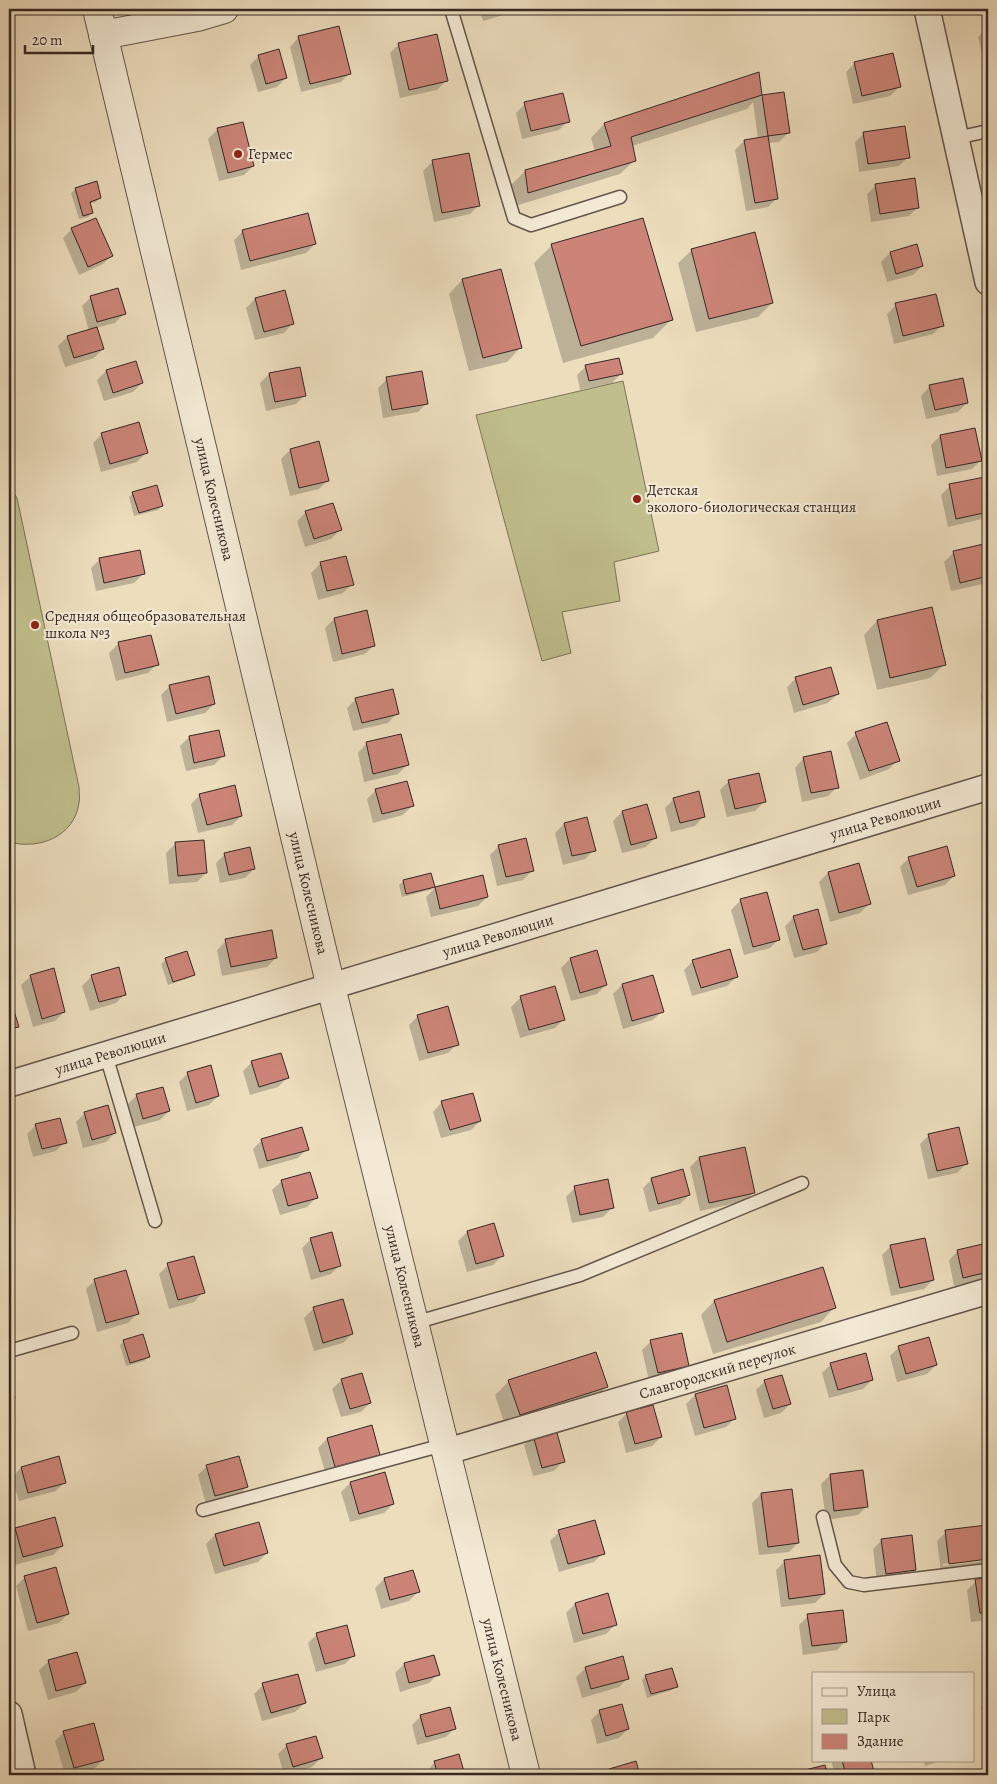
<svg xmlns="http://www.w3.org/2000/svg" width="997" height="1784" viewBox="0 0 997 1784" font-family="Alegreya,serif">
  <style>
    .green { fill: #c0be8c; stroke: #7b7358 }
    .shadow { fill: #0003; fill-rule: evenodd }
    .building { fill: #cb8477; stroke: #362823 }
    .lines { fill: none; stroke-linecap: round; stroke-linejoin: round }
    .service-casing { stroke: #64554a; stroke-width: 15 }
    .minor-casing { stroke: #64554a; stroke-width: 28 }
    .tertiary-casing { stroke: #64554a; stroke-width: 30 }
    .service { stroke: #f3e9d4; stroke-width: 12 }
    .minor { stroke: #f3e9d4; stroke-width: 25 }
    .tertiary { stroke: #f3e9d4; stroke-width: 28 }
    .poi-dot { fill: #8f2418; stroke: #f3e9d4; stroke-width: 2 }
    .labels { text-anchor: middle; stroke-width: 4.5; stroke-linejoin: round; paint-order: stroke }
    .poi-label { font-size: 15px; fill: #362823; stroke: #f3e9d4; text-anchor: start }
    .street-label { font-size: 15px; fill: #362823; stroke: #f3e9d4 }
  </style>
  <rect width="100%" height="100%" fill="#ecddbd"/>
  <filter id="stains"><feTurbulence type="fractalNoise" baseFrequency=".004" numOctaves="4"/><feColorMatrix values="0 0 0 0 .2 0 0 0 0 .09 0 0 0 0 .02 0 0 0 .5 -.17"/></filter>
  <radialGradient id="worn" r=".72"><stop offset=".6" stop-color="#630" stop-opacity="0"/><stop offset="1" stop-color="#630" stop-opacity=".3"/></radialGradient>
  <path class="green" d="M623 381 659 551 614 562 620 601 562 612 571 653 542 661 476 415Z
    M9 485 17 498 79 787C79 792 80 798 79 803 74 837 39 850 9 842Z"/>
  <path class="shadow" d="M479 9H524L483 21Z
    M988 27V64H985L978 37Z
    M299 37 350 73 341 82 301 92 290 47Z
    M399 44 446 81 437 90 400 98 390 53Z
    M259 56 286 78 277 87 258 92 250 65Z
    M855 63 899 87 890 96 853 104 846 72Z
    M758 74 761 97 783 94 788 133 779 142 768 143 777 198 768 207 746 211 735 150 744 141 758 139 753 102 747 109 632 146 634 161 620 174 515 206 511 185 525 171 595 152 591 138 604 124Z
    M525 104 568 121 559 130 522 139 516 113Z
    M217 130 253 166 244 175 219 181 208 139Z
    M864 133 908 157 899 166 859 172 855 142Z
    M468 155 479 205 470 214 434 222 423 171 432 162Z
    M876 185 918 207 909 216 871 222 867 194Z
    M76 189 100 198 96 202 89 204 92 213 88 217 79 219 71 193Z
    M72 229 112 255 103 264 79 275 63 238Z
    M243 231 315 244 306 253 241 270 234 240Z
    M552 245 671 320 653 338 563 363 534 263Z
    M692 250 772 303 758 317 696 332 678 263Z
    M890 253 922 266 913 275 887 282 881 262Z
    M462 280 520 348 507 362 469 371 449 294Z
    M91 297 124 314 115 323 96 328 103 349 94 358 65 367 58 346 67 337 89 331 82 306Z
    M255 299 293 323 284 333 255 340 246 308Z
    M896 305 942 325 933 334 894 344 887 314Z
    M586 366 621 374 612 383 580 390 577 375Z
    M299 368 305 395 296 404 266 411 260 383 269 374Z
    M106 371 142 383 133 392 104 401 97 380Z
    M387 379 427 403 418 412 383 418 378 388Z
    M930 386 967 403 958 412 926 419 921 396Z
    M102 434 146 453 137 462 101 472 93 443Z
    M940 436 981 460 972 469 937 476 931 445Z
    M290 450 328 480 319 489 290 496 281 459Z
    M984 478 988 497V513L982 519 948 527 941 495 950 486Z
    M133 493 162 506 158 510 134 516 129 497Z
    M306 512 340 530 331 539 305 547 297 521Z
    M988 544V583L951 591 944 562 953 553Z
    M345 557 352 584 343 593 318 600 311 573 320 564Z
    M100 559 143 574 134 583 96 591 91 568Z
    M366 612 374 645 365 654 333 662 325 628 334 619Z
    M877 621 944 665 930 678 877 690 864 635Z
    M118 644 157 664 148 673 116 681 109 653Z
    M796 678 838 694 828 703 794 713 787 687Z
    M170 686 214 704 205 713 167 722 161 695Z
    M988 688V726H987L981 695Z
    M356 699 397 713 388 723 353 731 347 708Z
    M856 734 898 760 889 769 860 780 847 743Z
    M189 737 223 756 214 765 186 771 180 746Z
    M367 743 407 765 398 774 364 782 358 753Z
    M804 758 837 787 828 796 802 802 795 768Z
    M729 781 764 802 755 811 727 817 720 790Z
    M376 790 412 806 403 815 373 823 367 799Z
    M200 795 241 816 232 825 198 833 191 804Z
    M674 799 704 816 695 826 671 832 665 808Z
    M622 812 655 838 646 847 622 853 613 821Z
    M564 824 594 850 585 859 563 865 555 833Z
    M175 844 206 873 197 882 169 884 166 853Z
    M499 846 532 871 523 880 497 886 490 855Z
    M225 854 254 869 245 878 220 883 216 863Z
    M909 858 954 876 945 885 908 895 900 867Z
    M858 865 869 904 860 913 830 922 819 882 828 873Z
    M482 877 487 897 478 906 431 917 426 897 434 889 402 897 399 885 403 881 433 886 431 889Z
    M766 893 779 939 770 948 744 955 731 910 740 901Z
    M794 917 826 943 817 952 794 958 785 926Z
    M226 941 276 958 267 967 222 976 217 950Z
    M166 959 193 974 189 978 168 985 161 964Z
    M570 959 606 985 597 994 571 1001 561 968Z
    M693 961 736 977 727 986 692 996 684 970Z
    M118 969 125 994 116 1003 90 1011 82 986 91 977Z
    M31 976 64 1012 55 1021 33 1027 21 985Z
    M622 985 662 1011 653 1020 623 1029 613 994Z
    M555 988 564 1019 555 1028 520 1038 511 1007 520 998Z
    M9 1003H11L17 1026 9 1035Z
    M418 1016 457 1044 448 1053 419 1061 409 1025Z
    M252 1062 287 1078 278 1087 250 1095 243 1071Z
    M188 1073 218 1096 209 1105 187 1111 179 1082Z
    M137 1095 169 1111 160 1120 134 1127 128 1104Z
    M442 1102 480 1121 471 1130 441 1138 433 1112Z
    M85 1113 115 1133 106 1142 83 1148 76 1122Z
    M36 1125 65 1142 56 1151 33 1157 27 1134Z
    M929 1135 966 1164 957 1173 928 1179 920 1144Z
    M262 1140 307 1149 298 1158 259 1169 253 1149Z
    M699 1158 754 1192 745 1201 700 1211 690 1167Z
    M652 1179 689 1195 680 1204 649 1212 643 1188Z
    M282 1181 316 1198 307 1207 280 1215 272 1190Z
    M575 1188 612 1208 603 1217 572 1223 566 1197Z
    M467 1232 502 1256 493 1265 467 1272 458 1241Z
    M311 1239 340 1265 331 1274 311 1280 302 1248Z
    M986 1245 988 1254V1274L983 1280 954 1286 949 1260 958 1251Z
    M891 1246 933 1280 924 1289 891 1296 882 1255Z
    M168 1265 203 1292 194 1302 169 1309 159 1274Z
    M822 1268 834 1308 821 1322 713 1354 701 1315 714 1301Z
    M95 1280 137 1314 128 1323 97 1332 86 1289Z
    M342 1301 352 1334 343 1343 314 1351 304 1318 313 1309Z
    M986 1323H988V1344H986L982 1328Z
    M124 1341 148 1357 144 1361 126 1366 120 1345Z
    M651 1341 688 1365 679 1374 649 1381 642 1350Z
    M899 1347 936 1365 927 1374 897 1382 890 1356Z
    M831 1364 872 1380 863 1389 829 1398 822 1373Z
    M342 1380 370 1403 361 1412 341 1417 332 1389Z
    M509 1381 606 1387 593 1400 506 1428 495 1395Z
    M765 1381 790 1404 781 1413 764 1418 756 1390Z
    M695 1395 735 1418 726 1427 695 1436 686 1404Z
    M627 1413 661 1437 652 1446 626 1453 618 1422Z
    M533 1436 563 1461 554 1471 533 1476 524 1445Z
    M327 1439 379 1454 370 1463 326 1475 318 1448Z
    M207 1466 247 1487 238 1496 206 1504 198 1475Z
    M21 1468 65 1482 56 1491 19 1501 12 1477Z
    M830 1475 867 1506 858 1515 826 1520 821 1484Z
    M350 1483 393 1504 384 1513 350 1522 341 1492Z
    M761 1494 798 1543 789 1552 759 1555 752 1503Z
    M258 1523 267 1553 258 1562 215 1574 206 1544 215 1535Z
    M986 1527 988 1560 981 1567 941 1572 937 1541 946 1532ZM982 1558V1561L943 1566V1564Z
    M16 1530 62 1546 53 1555 14 1565 9 1546V1536Z
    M559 1532 603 1553 594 1562 559 1572 550 1541Z
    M882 1540 915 1570 906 1579 877 1582 873 1549Z
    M785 1561 824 1594 815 1603 781 1607 776 1570Z
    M25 1577 68 1614 59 1623 28 1631 16 1586Z
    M384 1579 418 1592 409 1601 381 1609 375 1588Z
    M988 1579V1620L971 1622 967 1590 976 1581Z
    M575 1604 615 1625 606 1634 574 1643 566 1613Z
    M808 1616 846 1641 837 1650 803 1655 799 1625Z
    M317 1634 354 1655 345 1664 316 1672 308 1643Z
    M49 1661 85 1683 76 1692 48 1700 39 1670Z
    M404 1664 438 1674 429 1683 400 1692 395 1673Z
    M586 1668 628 1678 619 1687 582 1698 576 1677Z
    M646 1676 676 1686 672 1690 647 1698 642 1680Z
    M263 1685 305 1703 295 1712 262 1721 254 1694Z
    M988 1700V1732L981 1707Z
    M600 1711 628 1729 619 1738 597 1744 591 1720Z
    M421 1716 455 1728 446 1737 417 1745 412 1725Z
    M64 1732 103 1760 94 1769 65 1775 55 1741Z
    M287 1745 321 1758 312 1767 284 1775 278 1754Z
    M458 1756 464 1775H427L426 1772 435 1762Z
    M831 1760H870L873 1771 869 1775H835Z
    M924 1760H944L925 1766Z
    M635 1763 639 1775H606L610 1770Z"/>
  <path class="building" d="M339 26 351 74 310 84 298 36Z
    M437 34 448 81 409 90 398 43Z
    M279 49 287 78 266 84 258 55Z
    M893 53 901 87 862 96 854 62Z
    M759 72 762 95 631 137 636 161 528 193 525 170 611 146 604 123Z
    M784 92 790 133 768 136 762 95Z
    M563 93 570 122 531 131 524 102Z
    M243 122 254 166 228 173 217 128Z
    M905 126 910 158 868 164 863 132Z
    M768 136 778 199 755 203 744 140Z
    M469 153 480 206 442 213 432 160Z
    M915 178 919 208 880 214 875 184Z
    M97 181 101 198 90 202 93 213 83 216 75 188Z
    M308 213 316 244 250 261 242 230Z
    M96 218 113 256 88 267 71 228Z
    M643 218 673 320 581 346 551 244Z
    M755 232 773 303 709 319 691 249Z
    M917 244 923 266 896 274 890 252Z
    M501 269 522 348 483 358 462 279Z
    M118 288 126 314 97 322 90 296Z
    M285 290 294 324 264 332 255 298Z
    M936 294 944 326 903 336 895 303Z
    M97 327 104 349 74 358 67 336Z
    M619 358 623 374 589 381 585 365Z
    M136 361 143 383 113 393 106 370Z
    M300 367 306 396 275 402 269 373Z
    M422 371 428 404 392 410 386 377Z
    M963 378 968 403 935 410 929 385Z
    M139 422 148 453 110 464 101 433Z
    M975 428 982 461 946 468 940 435Z
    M319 441 329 481 299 488 290 449Z
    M985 477 988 492V512L956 519 949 484Z
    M157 485 163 506 139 513 132 492Z
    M333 503 342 530 314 539 305 511Z
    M988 543V576L960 583 953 551Z
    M140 550 145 574 104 583 99 558Z
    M346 556 354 585 327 591 320 562Z
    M932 607 946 665 890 678 877 620Z
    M367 610 375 646 342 654 334 618Z
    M151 635 159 665 125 673 118 642Z
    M831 667 839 694 803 705 795 677Z
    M209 676 215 704 176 714 169 685Z
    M393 689 399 714 362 723 355 698Z
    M887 722 900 761 869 771 855 732Z
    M219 730 225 756 194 763 189 736Z
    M401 734 409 765 373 774 366 742Z
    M831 751 839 788 811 793 803 757Z
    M759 773 766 802 735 809 728 780Z
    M407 781 414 806 382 814 375 789Z
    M235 785 242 816 207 825 199 794Z
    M699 791 705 817 680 823 673 798Z
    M647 804 657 838 631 845 622 811Z
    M587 817 596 851 572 856 564 823Z
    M526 838 534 871 506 877 498 845Z
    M204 840 207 873 178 876 175 842Z
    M947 846 955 876 917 887 908 857Z
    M250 847 255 869 229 875 224 853Z
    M859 863 871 904 839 913 828 872Z
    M431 873 435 887 406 894 403 880Z
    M483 875 488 897 440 909 435 887Z
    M767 892 780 940 753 947 740 899Z
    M818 909 827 944 803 950 793 916Z
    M272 930 277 958 231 967 225 939Z
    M730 949 738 977 701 988 692 960Z
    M597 950 607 985 580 993 570 958Z
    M187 951 195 975 173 982 165 958Z
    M119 967 126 995 99 1002 91 975Z
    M54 968 65 1012 42 1019 30 975Z
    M653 975 664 1012 632 1021 622 984Z
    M555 986 565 1020 529 1030 520 996Z
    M11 1001 19 1027 9 1029V1002Z
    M448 1006 459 1045 428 1053 417 1015Z
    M281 1053 289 1078 259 1087 251 1061Z
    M211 1065 219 1096 196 1103 187 1072Z
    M163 1087 170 1111 143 1119 136 1094Z
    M473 1093 481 1121 450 1130 441 1101Z
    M108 1105 116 1133 92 1140 84 1112Z
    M60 1118 67 1143 42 1149 35 1124Z
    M302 1127 309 1150 267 1161 261 1139Z
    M959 1127 968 1164 937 1171 928 1134Z
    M745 1147 755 1193 709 1203 699 1157Z
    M683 1169 690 1195 658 1204 651 1178Z
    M310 1172 318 1198 288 1206 281 1180Z
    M608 1179 614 1208 580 1215 574 1186Z
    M494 1223 504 1256 476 1264 467 1231Z
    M332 1232 341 1266 320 1272 310 1238Z
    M925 1238 934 1280 900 1288 890 1245Z
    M987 1243 988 1272 963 1278 957 1250Z
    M194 1256 205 1293 178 1300 167 1263Z
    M823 1267 836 1308 727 1342 714 1300Z
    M126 1270 139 1314 106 1323 94 1279Z
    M343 1299 353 1334 323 1343 313 1307Z
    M682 1333 689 1366 658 1373 650 1340Z
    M143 1334 150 1357 130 1363 123 1340Z
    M929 1337 937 1365 906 1374 898 1346Z
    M596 1352 608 1387 520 1415 508 1380Z
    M866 1353 873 1380 838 1390 830 1363Z
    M362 1373 371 1403 350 1409 341 1379Z
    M782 1375 791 1404 773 1409 764 1380Z
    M9 1377 15 1398 9 1400Z
    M727 1385 736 1419 704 1428 695 1394Z
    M653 1405 662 1437 635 1444 626 1412Z
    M372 1425 380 1455 335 1467 327 1438Z
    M556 1429 565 1462 542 1468 533 1435Z
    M59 1456 66 1483 28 1493 21 1467Z
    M239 1456 248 1487 215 1496 206 1465Z
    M863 1470 868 1507 834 1511 830 1474Z
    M385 1472 394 1504 359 1514 350 1482Z
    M792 1489 799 1543 768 1547 761 1493Z
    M55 1517 63 1546 23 1557 15 1528Z
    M595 1520 605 1554 568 1564 558 1530Z
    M259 1522 268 1553 224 1566 215 1534Z
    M987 1525 988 1559 949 1564 945 1530Z
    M912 1535 916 1570 886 1574 881 1539Z
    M820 1555 825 1594 789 1599 784 1560Z
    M56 1567 69 1614 37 1623 24 1576Z
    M413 1570 420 1592 390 1600 384 1578Z
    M988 1578V1612L980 1613 975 1579Z
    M608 1593 617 1625 583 1634 575 1603Z
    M843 1610 847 1642 812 1646 807 1614Z
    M347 1625 355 1656 325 1664 316 1633Z
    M77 1652 86 1683 56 1691 48 1660Z
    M434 1655 440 1675 409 1683 404 1663Z
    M623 1656 629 1679 591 1689 585 1667Z
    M672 1668 678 1687 651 1694 645 1675Z
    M298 1674 306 1703 271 1713 262 1683Z
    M622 1704 629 1729 606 1736 599 1710Z
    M450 1707 456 1729 426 1737 420 1715Z
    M94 1723 104 1760 74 1768 63 1731Z
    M316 1736 323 1758 293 1767 286 1744Z
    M459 1754 465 1775H438L434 1761Z
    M842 1760H871L874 1772 862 1775H846Z
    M636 1761 640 1775H611L609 1769Z
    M825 1765 828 1775H803L801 1771Z"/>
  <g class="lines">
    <g class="service-casing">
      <path id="service" d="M451 9 514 218 531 225 620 197
        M956 138 988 131
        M106 1055 155 1221
        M414 1323 580 1275 802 1183
        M9 1351 72 1333
        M203 1510 443 1445
        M823 1517 835 1565 849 1582 864 1585 988 1570"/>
    </g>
    <g class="minor-casing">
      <g id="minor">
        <path d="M927 9 988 282"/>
        <path id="s1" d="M9 1084 988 787"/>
        <path id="s2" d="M445 1452 988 1291"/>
        <path d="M9 1714 23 1775"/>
      </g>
    </g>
    <g class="tertiary-casing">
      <g id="tertiary">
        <path id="s3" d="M97 9 331 987 526 1775"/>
        <path d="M103 35 197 17 224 9"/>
      </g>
    </g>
    <use href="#service" class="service"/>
    <use href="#minor" class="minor"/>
    <use href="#tertiary" class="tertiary"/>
  </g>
  <g class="poi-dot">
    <circle cx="238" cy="154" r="5"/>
    <circle cx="637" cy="499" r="5"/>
    <circle cx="35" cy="625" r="5"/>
  </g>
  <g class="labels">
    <g class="poi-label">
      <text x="248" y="159">Гермес</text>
      <text x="647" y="495">Детская<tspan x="647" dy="17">эколого-биологическая станция</tspan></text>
      <text x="45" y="621">Средняя общеобразовательная<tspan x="45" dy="17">школа №3</tspan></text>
    </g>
    <g class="street-label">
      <text dy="5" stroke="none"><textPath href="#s3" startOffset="504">улица Колесникова</textPath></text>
      <text dy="5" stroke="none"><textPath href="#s1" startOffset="916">улица Революции</textPath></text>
      <text dy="5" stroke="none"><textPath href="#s3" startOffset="909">улица Колесникова</textPath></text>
      <text dy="5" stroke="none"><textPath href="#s1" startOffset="511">улица Революции</textPath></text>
      <text dy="5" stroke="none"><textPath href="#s1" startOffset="106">улица Революции</textPath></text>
      <text dy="5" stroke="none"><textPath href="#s3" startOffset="1314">улица Колесникова</textPath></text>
      <text dy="5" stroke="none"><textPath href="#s2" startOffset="284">Славгородский переулок</textPath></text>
      <text dy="5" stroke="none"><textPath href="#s3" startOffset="1719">улица Колесникова</textPath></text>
    </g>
  </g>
  <rect width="997" height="1784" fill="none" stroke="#ecddbd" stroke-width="30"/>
  <rect x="10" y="10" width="977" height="1764" fill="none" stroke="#362823" stroke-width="2.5"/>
  <rect x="15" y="15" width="967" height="1754" fill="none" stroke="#362823"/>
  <rect x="812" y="1672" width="162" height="90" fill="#f3e9d4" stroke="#a79c8d"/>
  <rect x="822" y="1688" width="25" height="8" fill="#f3e9d4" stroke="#a79c8d"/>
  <text x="857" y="1696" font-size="15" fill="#362823">Улица</text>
  <rect x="822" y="1709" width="25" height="15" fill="#c0be8c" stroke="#a79c8d"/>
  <text x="857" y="1722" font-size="15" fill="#362823">Парк</text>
  <rect x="822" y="1734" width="25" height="15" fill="#cb8477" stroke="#a79c8d"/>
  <text x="857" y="1746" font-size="15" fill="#362823">Здание</text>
  <path d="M25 45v8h68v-8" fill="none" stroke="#362823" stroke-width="2.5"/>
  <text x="32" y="45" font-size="15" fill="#362823" stroke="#f3e9d4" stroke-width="4" paint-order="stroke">20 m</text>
  <rect width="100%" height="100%" filter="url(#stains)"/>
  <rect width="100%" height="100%" fill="url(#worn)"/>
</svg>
